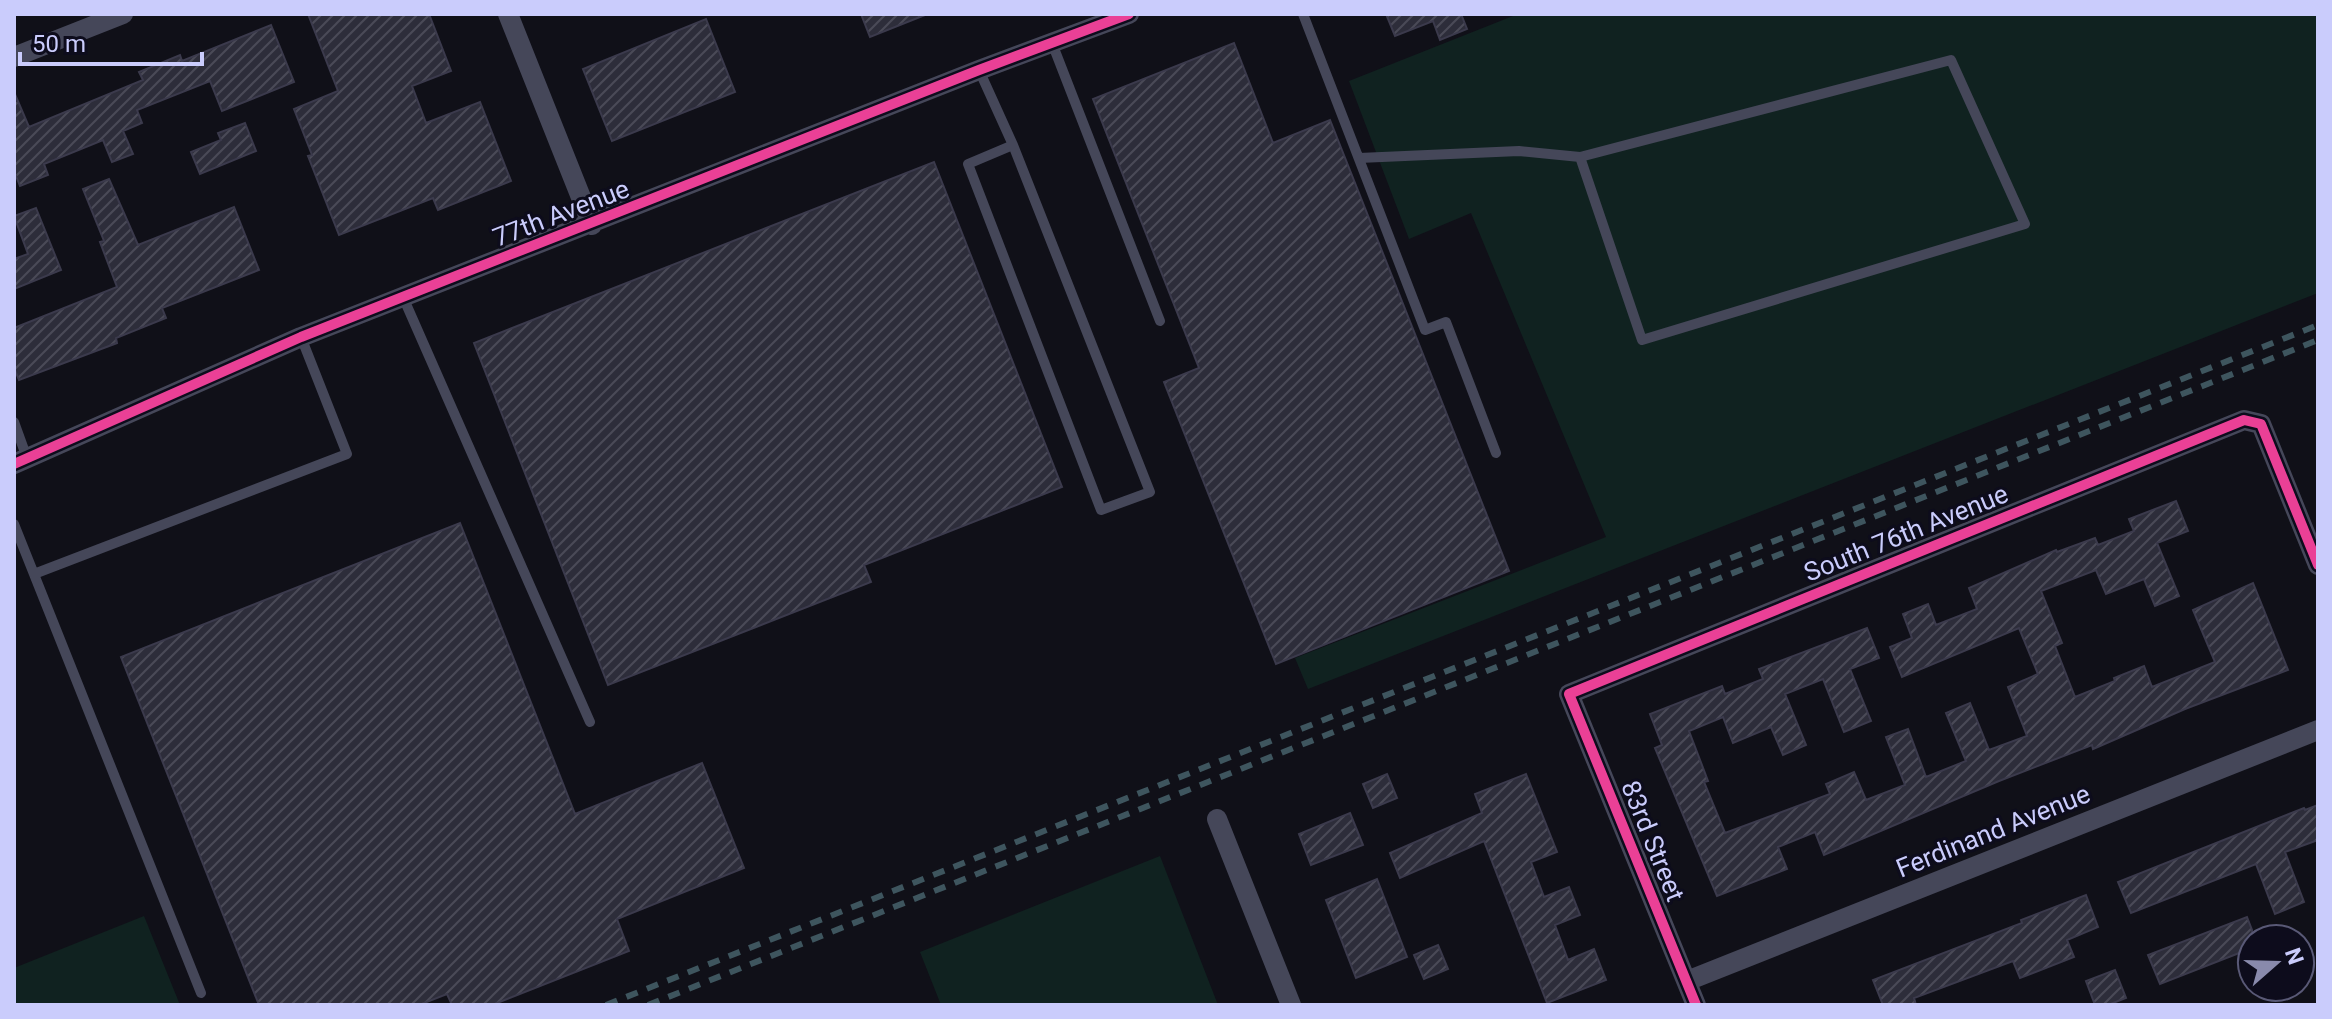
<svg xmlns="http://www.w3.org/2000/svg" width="2332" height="1019" viewBox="0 0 2332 1019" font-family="Roboto,sans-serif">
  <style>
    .green { fill: #102220 }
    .building { fill: url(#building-hatch); stroke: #3b3a4c; stroke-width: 2 }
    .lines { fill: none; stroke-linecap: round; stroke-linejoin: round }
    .lane { stroke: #454759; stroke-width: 10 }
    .street { stroke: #454759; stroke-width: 20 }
    .rail { stroke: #3e555e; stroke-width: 6; stroke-dasharray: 12 10; stroke-linecap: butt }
    .cycleway-casing { stroke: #0d0c1c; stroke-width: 15 }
    .cycleway { stroke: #ea4096; stroke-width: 10 }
    .labels { text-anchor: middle; stroke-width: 6; stroke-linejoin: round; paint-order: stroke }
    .street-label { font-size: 26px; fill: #caccfc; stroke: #0d0c1c }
  </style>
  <defs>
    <pattern id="building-hatch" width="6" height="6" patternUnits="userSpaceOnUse" patternTransform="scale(2)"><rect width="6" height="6" fill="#2d2d3a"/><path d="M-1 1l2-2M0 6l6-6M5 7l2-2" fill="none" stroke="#4a4a57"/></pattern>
  </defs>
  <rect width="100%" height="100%" fill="#101018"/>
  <path class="green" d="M1518 14H2318V293L1308 689 1295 658 1606 537 1471 213 1409 239 1349 81Z
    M1160 856 1218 1005H941L920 952Z
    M144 916 180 1005H14V968Z"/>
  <path class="building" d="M308 14H429L451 71 412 86 426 123 480 102 511 181 438 210 433 198 339 235 308 156 312 155 294 109 338 91Z
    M861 14H925V15L870 37Z
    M1386 14H1461L1467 29 1440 40 1433 21 1395 36Z
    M706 19 735 92 612 141 583 69Z
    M271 25 294 82 222 111 210 81 137 110 142 123 123 131 133 154 112 162 103 140 44 164 48 175 20 186 14 171V92L29 127 143 80 139 72 180 55 182 61Z
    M1234 43 1273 143 1330 120 1509 571 1276 664 1164 382 1199 368 1093 99Z
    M245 123 256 151 200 174 191 152 221 140 218 133Z
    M934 162 1062 487 864 565 871 582 608 685 474 343Z
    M109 179 138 245 234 207 259 270 162 308 166 318 116 338 117 343 19 380 14 368V328L117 287 100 242 104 241 83 189Z
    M36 208 61 270 14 289V259L28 254 14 216Z
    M2176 501 2188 531 2157 543 2179 596 2155 606 2144 579 2106 594 2096 570 2041 591 2062 643 2055 646 2075 697 2115 681 2114 678 2144 666 2152 687 2215 662 2193 610 2253 583 2288 670 2185 709 2093 749 2092 745 1999 781 1824 855 1815 832 1778 847 1787 869 1717 896 1655 748 1662 745 1650 714 1722 686 1725 694 1763 679 1759 669 1867 628 1879 658 1850 669 1871 721 1844 732 1823 679 1785 694 1806 745 1783 755 1771 727 1733 743 1723 717 1689 731 1708 781 1704 782 1725 833 1830 794 1826 784 1854 772 1866 800 1905 785 1886 737 1908 729 1926 777 1966 761 1946 713 1970 703 1989 750 2027 736 2008 687 2038 674 2019 628 1902 677 1890 647 1912 638 1903 614 1928 604 1936 625 1977 609 1969 588 2056 550 2057 552 2095 538 2098 545 2134 531 2129 519Z
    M460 523 575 814 702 763 744 868 617 919 629 951 492 1005H452L447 994 419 1005H259L121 657Z
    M1387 774 1397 798 1373 808 1363 784Z
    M1526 774 1557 852 1531 862 1544 897 1569 887 1580 915 1555 925 1568 960 1594 949 1606 980 1547 1003 1484 841 1400 878 1390 853 1482 813 1475 794Z
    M2318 805V840L2285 852 2304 902 2275 914 2256 864 2131 913 2118 882 2304 808 2305 810Z
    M1350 813 1363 845 1311 865 1299 834Z
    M1377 879 1407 957 1356 978 1326 900Z
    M2086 895 2098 927 2067 940 2074 957 2020 978 2013 961 1914 998 1916 1005H1883L1873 980 2022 923 2021 920Z
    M2247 917 2252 930V948L2160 984 2148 955Z
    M1438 945 1448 969 1424 979 1414 955Z
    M2115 970 2126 998 2108 1005H2095L2086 981Z"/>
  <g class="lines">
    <path class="lane" d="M1303 14 1425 330 1446 322 1496 453
      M1052 43 1160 321
      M979 70 1013 145 1150 492 1101 510 968 164 1013 145
      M1359 158 1519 151 1580 157 1951 60 2025 224 1642 340 1580 157
      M403 297 590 722
      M14 422 27 458
      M14 524 201 993
      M34 574 347 454 301 337"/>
    <path class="street" d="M508 14 592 225
      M14 57 123 14
      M14 464 301 337 979 70 1129 14
      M1217 819 1291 1005
      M1687 981 2318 730
      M1696 1005 1569 694 2244 420 2261 424 2318 565"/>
    <path class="rail" d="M606 1005 2318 325
      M648 1005 2318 340"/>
    <g class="cycleway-casing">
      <path id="cycleway" d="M14 464 301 337 979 70 1129 14
        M1696 1005 1569 694 2244 420 2261 424 2318 565"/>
    </g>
    <use href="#cycleway" class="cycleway"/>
  </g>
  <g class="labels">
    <g class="street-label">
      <text transform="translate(561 213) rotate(-21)" y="9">77th Avenue</text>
      <text transform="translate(1906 533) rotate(-22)" y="9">South 76th Avenue</text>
      <text transform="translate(1993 831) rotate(-22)" y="9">Ferdinand Avenue</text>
      <text transform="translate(1653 841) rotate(68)" y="9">83rd Street</text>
    </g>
  </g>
  <rect width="2332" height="1019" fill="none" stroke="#caccfc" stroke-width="32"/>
  <g transform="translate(2276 963) rotate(70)"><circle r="38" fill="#0d0c1c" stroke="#595976" stroke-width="2"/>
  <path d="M0-6L14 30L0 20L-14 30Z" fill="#898aac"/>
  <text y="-12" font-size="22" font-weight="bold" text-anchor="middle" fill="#caccfc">N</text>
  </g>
  <path d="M20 52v12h182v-12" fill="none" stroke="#caccfc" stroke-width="4"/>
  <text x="32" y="52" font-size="24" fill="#caccfc" stroke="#0d0c1c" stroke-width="6" paint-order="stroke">50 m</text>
</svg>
